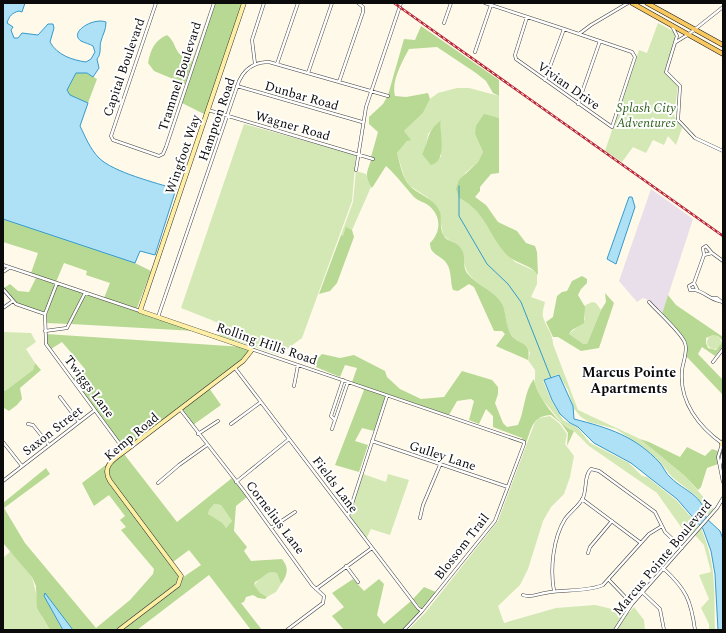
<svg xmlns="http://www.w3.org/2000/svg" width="726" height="633" viewBox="0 0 726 633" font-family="Spectral,serif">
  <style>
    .industrial { fill: #e8dfea }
    .green { fill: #d3e8b4; fill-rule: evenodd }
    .forest { fill: #b7d993; fill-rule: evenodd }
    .water { fill: #aee0f6; stroke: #359bcd }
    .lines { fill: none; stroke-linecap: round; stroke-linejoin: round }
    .stream { stroke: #359bcd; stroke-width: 1 }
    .street-casing { stroke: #3e3e3e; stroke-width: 3.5 }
    .secondary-casing { stroke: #2d2d2d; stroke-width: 5 }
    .primary-casing { stroke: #1c1c1c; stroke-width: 5 }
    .street { stroke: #fff; stroke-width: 2.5 }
    .secondary { stroke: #ffefa4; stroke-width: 4 }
    .primary { stroke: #f9c960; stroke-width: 4 }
    .rail-casing { stroke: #ba2435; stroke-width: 2.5 }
    .rail { stroke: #fff; stroke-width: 1; stroke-dasharray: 3; stroke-linecap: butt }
    .labels { text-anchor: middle; stroke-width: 4; stroke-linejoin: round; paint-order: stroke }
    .street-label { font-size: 13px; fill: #0b0b0b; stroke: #fff }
    .park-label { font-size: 13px; font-style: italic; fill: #30621c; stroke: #fff }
    .neighbourhood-label { font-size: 14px; font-weight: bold; fill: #0b0b0b; stroke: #fff }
  </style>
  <rect width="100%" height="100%" fill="#fff9e9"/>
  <path class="industrial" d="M651 189 693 219 662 314 646 299 643 298 637 302 619 281Z"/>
  <path class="green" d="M658 23 675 32 676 37 664 72 678 85 674 116 682 128 676 145 668 136 664 145 653 140 646 153 633 147 622 162 605 151 639 50 647 53Z
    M457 88H469L499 96V118L484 116 475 134 483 152 478 162 465 173 459 198 470 204 480 213 498 244 515 262 537 272V284L531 297 545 302C544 307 542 312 543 317 546 327 553 334 553 344L578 410 640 439 685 476 714 509 709 516 696 496 672 477 660 462 644 448 616 429 589 422 581 417 574 409 568 390 558 374 543 381 551 400 563 420 578 428 590 443 629 463 642 476 647 477 676 500 699 526 692 534 686 532 681 527 657 493 589 446 574 431 563 424 541 398 535 384V370L528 360 530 353C523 342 515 341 510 333 505 325 507 312 501 304 486 282 463 284 463 252L443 235 439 212 427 197 410 186 405 179 397 153 407 141 404 131 423 113 430 99 438 93ZM441 120V157L422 154 426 147 428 134Z
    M244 124 356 155 352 201 302 338 279 355 234 340 237 330 181 308Z
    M356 171 366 174 371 187 352 230 346 228 343 237 341 235 353 202Z
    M592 302 596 303 601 310 587 344 583 345 569 334 585 320 584 306Z
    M210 320 236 330 234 341 276 355 219 336 221 325Z
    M3 332 31 333 36 342 26 349 35 363 33 370 5 391 3 388Z
    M707 342a7 7 0 1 1 14 0a7 7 0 1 1-14 0Z
    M550 416 560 424 567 434 565 444 574 456 570 477 564 494 551 507 543 521 528 569 520 585 498 606 504 623 556 608 595 605 629 613 634 607 644 620 645 630H408L425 613 498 521 535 422 539 418Z
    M363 474 386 482 388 474 409 480 390 535 371 529 366 539 349 516Z
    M214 504 221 505 232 521 226 528 208 514 209 510Z
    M701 528C717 567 714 591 715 630H709V624L701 608 709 599 699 575 711 572 704 545 695 535Z
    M11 551 32 577 42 617 50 630H3V558Z
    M274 571 277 572 281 584 276 592 267 597 260 594 254 585 266 573Z"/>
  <path class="forest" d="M212 3 185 84 154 71 148 63C151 49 154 41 167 35 179 45 171 53 192 61Z
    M215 3H243L206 111 204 114 182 103Z
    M421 26 499 80V96L493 93 486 81 476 73 437 47 409 49C402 62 391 81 395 96L406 97 428 93 430 99 423 113 404 131 411 140 407 141 397 153C400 163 402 178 410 186 419 195 435 199 440 212 442 219 439 229 444 236 448 243 456 240 462 250 466 257 462 266 467 273 477 286 496 291 503 306 506 314 506 325 510 333 517 346 532 340 528 360L496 346 505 334 502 331H494L474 287 469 284 458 291 453 290C450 282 452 272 447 264 442 255 430 256 430 243 442 231 441 215 428 205 424 202 418 201 414 197 405 187 397 176 386 166L372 188C364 175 367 173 371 160L374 161V159L371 157 378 132 369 124V117L383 104 387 97H389L388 95 404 39 415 40Z
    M76 73H87L97 79 88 103 70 95 67 90Z
    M484 114 499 118V173L491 174 480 187V191L475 197 486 205 498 222 517 231 526 243 535 246 537 252 538 275C532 265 515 263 507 255 487 234 487 212 459 198L456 189 459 180 478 162 483 152 475 134 476 126Z
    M441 120C439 134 448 160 431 165L422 154C431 138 424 135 441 120Z
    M3 219 135 263 151 271 137 308 139 309 104 298 110 283 86 275 87 271 64 263 56 282 31 273 38 253 3 242Z
    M346 227 352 230 354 237 337 283 330 291 319 294 341 235 343 236Z
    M582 276 587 279V283L581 289 578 295 585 307 584 323 572 330 569 334 583 344H587L601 310 606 302 605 293 614 303 599 348 581 351 558 337H553L546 322 553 317 557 296 562 292 567 291 572 281Z
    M36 278 55 284 45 313 17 303 4 288 10 284 18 291 29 292Z
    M57 285 83 293 68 324 46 323 47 314Z
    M85 294 195 331 71 324Z
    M668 295 676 305 723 337V346L715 356 702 347 698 354 723 380V395L686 356C690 338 674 327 662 314ZM713 335 718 336 722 340 721 344 716 350 708 348 706 343V338Z
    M46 334 244 347 250 350 242 360 125 449 72 379 85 369 62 342 51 349 47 343Z
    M322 354 340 358 354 355 385 371 387 377 400 389 421 399 444 397 462 371 492 380 498 387V394L495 403 503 423 507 427 518 425C525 410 524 391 534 379 536 396 559 425 574 431L567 446 568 433 561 423 551 415C531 416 532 429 525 445L522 438 493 427V416L486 409 479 424 469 420 474 401 471 399 457 401 449 415 352 382 357 368 345 365 340 377 287 355 316 360Z
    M35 363 41 370 20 388 22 399 17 405 9 411 4 408 3 388 5 391 33 370Z
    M359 387 386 396 374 431 362 428 355 441 368 445 359 472 335 465 364 390Z
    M209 388 221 405 193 425 181 409Z
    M640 439 649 442 680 457 687 447 705 456 712 449 718 451 717 457 718 464 707 468 701 487 698 490 685 476Z
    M124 454 177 522 232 478 247 497 236 506 234 531 247 547 244 551 251 561 282 559C289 568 288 574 281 584L277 573C267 569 264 578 255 582L254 585 260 593 267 597 265 599 258 598 253 595 246 597 244 602 241 603 262 630H251L209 575 137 630H121L181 584 182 578 201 565 189 550 173 562 111 481 108 475 109 466ZM214 504 221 505 232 521 226 528 222 523 208 514 209 510Z
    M107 464 105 472 171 563 180 578 174 586 116 630H73L45 594 44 596 63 630H50L37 608 36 586 32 577 3 543V503L46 468 50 474 4 508 25 543 96 628 130 600 153 574 154 569 121 530 126 527 120 520 125 516 109 495 94 506 82 483Z
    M353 579 364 591 379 579 384 584 377 615 384 624 411 601 420 611 402 630H344L332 616 344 607 332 593Z
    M424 587 436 592 422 609 413 599Z"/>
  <path class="water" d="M3 3H25L22 12 19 11C12 13 9 16 7 23L13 27 11 30 14 38H18L22 33 38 35 48 24H53L54 28 50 42C57 55 72 60 86 62L91 59 95 52 93 46C90 44 85 43 81 41 68 32 94 17 106 22 106 30 103 34 101 41 99 47 102 53 97 59L99 68 93 77 87 73H76L67 90 70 95 88 103 80 126C85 136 90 149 99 158 113 172 156 183 176 189L155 255 140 251 135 263 3 219Z
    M629 197H632L635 207 616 264 607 259Z
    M559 375 573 406 574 419C609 428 635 436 660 463 664 468 666 474 671 478 684 491 704 495 706 518L720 531 723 539V630H718L715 574 711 551 703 529 677 499 650 478 631 463 594 443 578 427 570 423 560 414 552 400 544 380Z
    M45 593 73 630H63L44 596Z"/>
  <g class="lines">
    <path class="stream" d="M459 186V216L487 264 508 284 521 302 551 378"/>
    <g class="street-casing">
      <path id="street" d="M156 3 111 136 113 140 159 156 163 154 166 147 214 3
        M485 3 561 28 564 29 632 52 635 57 612 127 516 59 515 55 527 17
        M444 23 451 3
        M672 26 677 36 666 72 680 86 678 120 695 138 723 151
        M579 34 591 25 628 3
        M676 42 689 34 723 7
        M475 52 491 5
        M255 64 252 40 264 3
        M277 64 298 3
        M308 73 332 3
        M545 80 564 29
        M339 82 363 12V7L358 3
        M237 86 362 122
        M578 104 600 41
        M208 110 373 159
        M356 170 366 107 401 3
        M706 246 712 253
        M704 255 703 248 706 246
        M3 265 140 311
        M3 272 9 268
        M57 283 45 314 46 344 125 451
        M694 283 689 286 690 290C700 288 709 299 719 301
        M3 289 16 304 45 314
        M697 289 694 283 704 255 712 253 723 261
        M712 298H717L723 303
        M649 302C657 311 682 333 685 343 688 351 683 362 682 370 679 402 699 427 723 444
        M3 308 13 301
        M158 317 239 81C245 68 255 62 269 62L388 96
        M45 331 67 328 85 293
        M251 349 524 442V444L495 521 422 611 404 630
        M713 362 723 349
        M235 368 418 608 422 611
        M294 386 298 365
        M60 397 79 422
        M180 409 244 491 312 585 324 596 323 603 287 630
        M335 420 331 416 343 380
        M28 424 33 425 49 445
        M231 424 261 402
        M332 429 348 382
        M198 434 218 421
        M372 441 508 487
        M3 442 22 466
        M722 444 718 457 723 482
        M720 465 723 453
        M3 481 95 410
        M236 482 289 439
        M158 483 179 465 207 445
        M582 499 641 543
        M348 516 387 396
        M420 518 423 505 440 465
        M271 528 295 512
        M588 553 590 547 612 521
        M346 566 358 582
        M663 568C686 589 691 600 695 630
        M609 580 632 604
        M316 589 372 548
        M554 591C550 569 553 538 565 519 570 512 579 506 583 498 587 489 584 475 591 469L599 471 655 512 665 532 682 548
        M642 592 660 609 664 630
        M523 595C530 598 538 594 545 593 563 589 588 592 603 585L649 534 662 526
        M615 630 632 604 717 508 723 498"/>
    </g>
    <g class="secondary-casing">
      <path id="secondary" d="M722 444 723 442
        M119 630 178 585 181 576 110 481C101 466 114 459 125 451L243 361 251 351V349L140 311 244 3"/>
    </g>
    <g class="primary-casing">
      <path id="primary" d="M632 3 723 54
        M647 3 723 45"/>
    </g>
    <use href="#street" class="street"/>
    <use href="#secondary" class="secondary"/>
    <use href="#primary" class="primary"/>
    <g class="rail-casing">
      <path id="rail" d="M394 3 723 236"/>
    </g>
    <use href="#rail" class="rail"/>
  </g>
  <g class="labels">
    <g class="street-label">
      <text transform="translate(123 67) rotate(-71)" y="5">Capital Boulevard</text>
      <text transform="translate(179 76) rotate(-72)" y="5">Trammel Boulevard</text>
      <text transform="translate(569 85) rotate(35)" y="5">Vivian Drive</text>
      <text transform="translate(302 95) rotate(16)" y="5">Dunbar Road</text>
      <text transform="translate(216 119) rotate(-71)" y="5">Hampton Road</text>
      <text transform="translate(293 125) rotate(16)" y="5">Wagner Road</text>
      <text transform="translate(182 154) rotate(-71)" y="5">Wingfoot Way</text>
      <text transform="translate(267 343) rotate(19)" y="5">Rolling Hills Road</text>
      <text transform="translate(90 386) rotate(53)" y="5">Twiggs Lane</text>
      <text transform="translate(52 430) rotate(-38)" y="5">Saxon Street</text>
      <text transform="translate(131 436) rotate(-40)" y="5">Kemp Road</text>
      <text transform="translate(443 455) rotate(18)" y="5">Gulley Lane</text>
      <text transform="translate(336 484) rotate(53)" y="5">Fields Lane</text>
      <text transform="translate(276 517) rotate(53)" y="5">Cornelius Lane</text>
      <text transform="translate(461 546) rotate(-52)" y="5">Blossom Trail</text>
      <text transform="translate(662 557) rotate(-50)" y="5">Marcus Pointe Boulevard</text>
    </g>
    <g class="park-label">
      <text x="646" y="112">Splash City<tspan x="646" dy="15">Adventures</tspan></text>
    </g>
    <g class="neighbourhood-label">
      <text x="629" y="377">Marcus Pointe<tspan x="629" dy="16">Apartments</tspan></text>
    </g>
  </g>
  <rect width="726" height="633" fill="none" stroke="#0b0b0b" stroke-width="8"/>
</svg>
